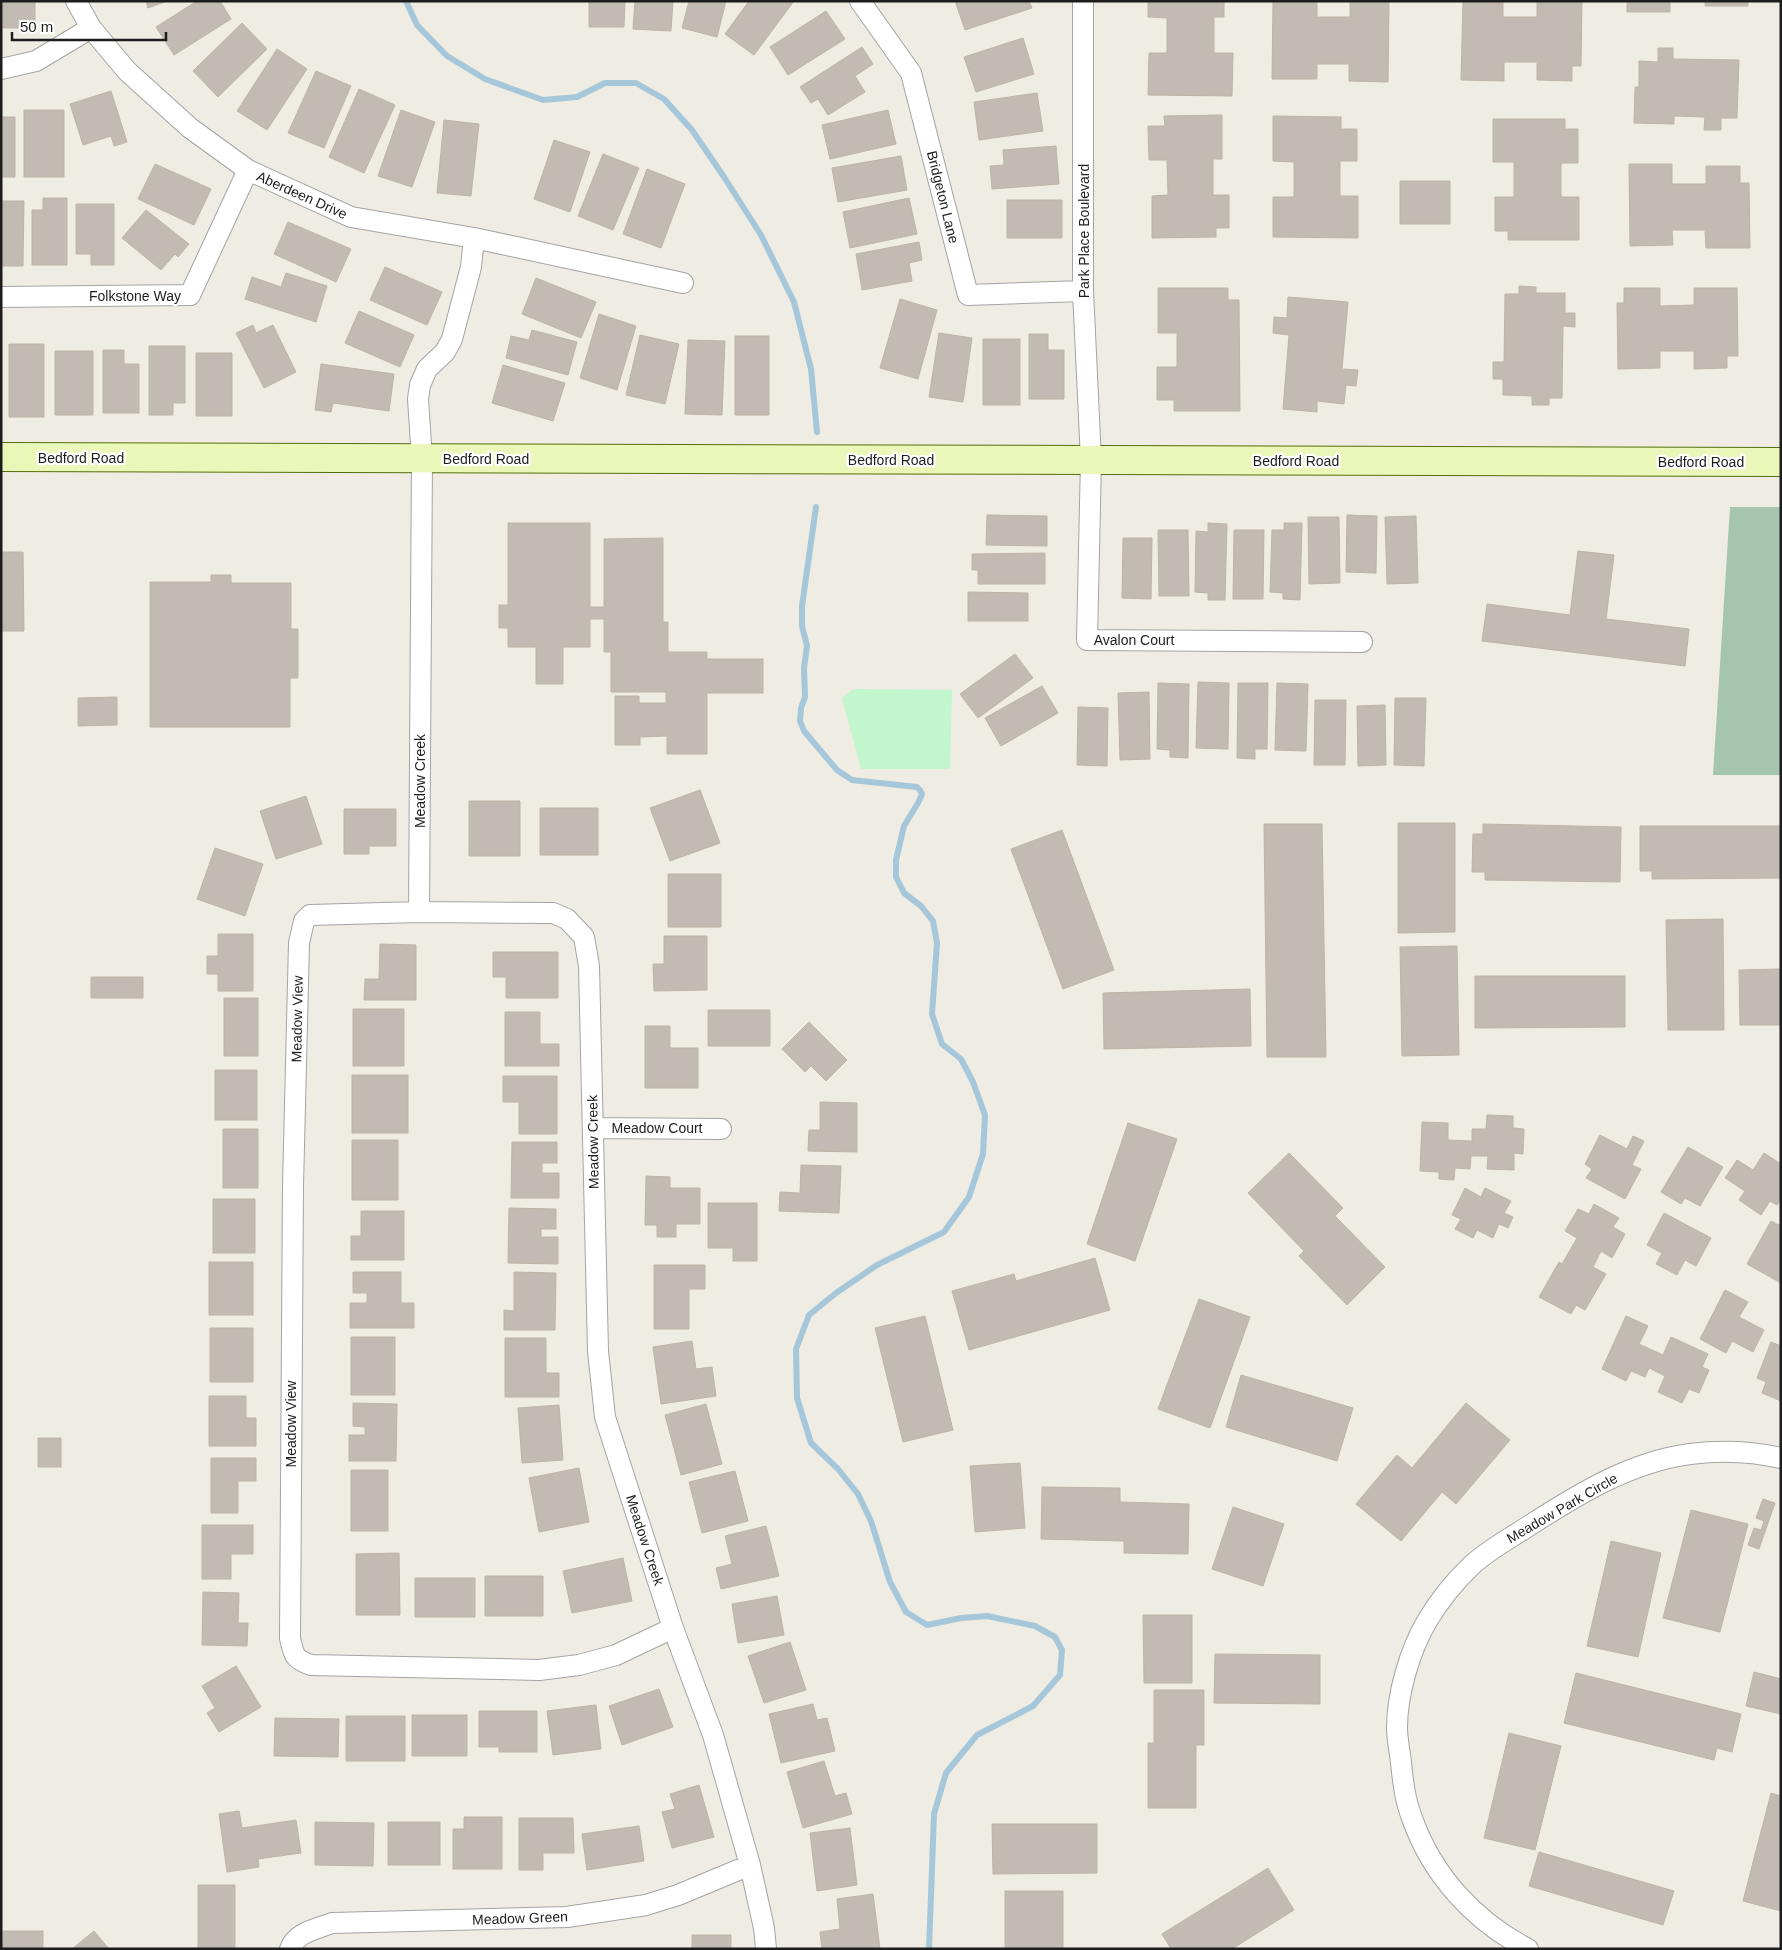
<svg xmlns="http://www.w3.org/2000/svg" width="1782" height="1950" viewBox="0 0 1782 1950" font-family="Helvetica,sans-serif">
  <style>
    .cemetery { fill: #a5c5af }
    .park { fill: #c2f6cd }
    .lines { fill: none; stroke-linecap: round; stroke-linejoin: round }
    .stream { stroke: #a6c7d9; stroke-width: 6 }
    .building { fill: #c2bbb3; stroke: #beb4a6 }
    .minor-casing { stroke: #a4a4a4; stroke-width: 22 }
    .secondary-casing { stroke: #556e0a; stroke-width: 30 }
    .minor { stroke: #fff; stroke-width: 20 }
    .secondary { stroke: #ebf6b9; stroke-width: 28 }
    .labels { text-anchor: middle; stroke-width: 4.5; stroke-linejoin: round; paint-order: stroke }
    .street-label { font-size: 14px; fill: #1d1d1d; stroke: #fff }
  </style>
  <rect width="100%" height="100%" fill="#eeece3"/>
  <path class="cemetery" d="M1730 507H1781V775H1713Z"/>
  <path class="park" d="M854 689 952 690 950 769H861L842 698Z"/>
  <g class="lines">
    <path class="stream" d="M406 1 417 25 447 56 485 79 543 100 577 97 605 83H636L664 99 692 130 724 177 761 235 794 302 811 369 817 432
      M816 507 802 606V626L807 646 804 668 805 697 801 708 800 721 804 731 837 770 852 780 917 787 920 790 922 794 918 803 904 826 896 860V877L904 893 921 906 933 921 937 943 932 1014 942 1044 961 1059 973 1082 985 1115 983 1154 969 1197 944 1232 877 1265 836 1293 809 1315 796 1349 797 1398 811 1443 838 1469 858 1494 871 1521 890 1582 906 1612 927 1625 961 1618 987 1616 1035 1626 1055 1637 1062 1650 1060 1675 1033 1706 977 1735 946 1773 934 1814 929 1949"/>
  </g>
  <path class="building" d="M3 1H35V28H3Z
    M146 1H167L148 8Z
    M197 1H220L231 19 174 55 156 27Z
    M589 1H625L624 27H589Z
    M635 1H673L671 31 633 29Z
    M689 1H726L717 37 682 28Z
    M749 1H794L754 55 725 34Z
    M955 1H1029L1032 8 965 30Z
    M1148 1H1224V17H1214V53H1233L1232 96 1148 95 1149 53H1167V18L1148 17Z
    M1273 1H1317V17H1350V1H1389L1388 82 1349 81V64H1317V79H1272Z
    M1463 1H1503V17H1537V1H1582L1581 66H1572V81L1537 80V62H1504V81L1461 80Z
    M1627 1H1670V12H1627Z
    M1705 1H1748V6H1705Z
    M826 11 845 39 788 75 770 47Z
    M242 23 267 49 218 97 193 71Z
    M1023 38 1034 74 976 92 964 57Z
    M862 47 873 64 855 76 865 92 828 115 818 99 811 103 800 87Z
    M1658 48H1673V59L1739 60 1737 118H1721V130H1704L1705 117 1674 116V124L1634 123 1635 87H1639V61L1658 62Z
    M277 49 307 69 267 130 237 111Z
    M316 71 351 86 324 148 288 133Z
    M359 89 395 105 364 173 329 157Z
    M111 91 127 142 114 146 111 136 83 145 70 104Z
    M1037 93 1043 131 979 140 974 102Z
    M24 110H64V177H24Z
    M401 110 435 122 412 187 378 176Z
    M888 110 896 144 830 159 822 125Z
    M1222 115V159H1213V195H1229V228H1216V237L1152 238V196L1168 195 1167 160H1149L1148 126H1165L1164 116Z
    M1273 116 1341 117V129H1357V161H1340V196H1358V238L1273 237V197H1294V162L1273 161Z
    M1 117H15V177H1Z
    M1493 119H1565V129H1578V163H1561V197H1579V240H1508V231H1495V197H1514V162H1493Z
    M444 120 479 124 471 196 437 193Z
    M554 140 590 152 570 212 534 199Z
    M1056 146 1059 184 992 189 990 166 1004 165 1003 150Z
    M603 154 639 168 613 230 578 216Z
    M901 156 907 190 838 202 832 168Z
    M155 164 211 189 194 225 138 199Z
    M1629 164H1672V184H1706V166H1740V183H1749L1750 248H1706L1705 230H1672L1673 245 1630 246Z
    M647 169 685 184 661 248 623 234Z
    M1400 181H1450V224H1400Z
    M43 198H67V265H32V210H43Z
    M909 198 917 234 850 248 843 212Z
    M1007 200H1062V238H1007Z
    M1 201H24L23 266H1Z
    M76 204H114V265H91V254H76Z
    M146 210 189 244 178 257 175 254 161 270 122 238Z
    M288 222 351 249 336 282 274 254Z
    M919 242 922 260 909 263 912 281 862 290 856 254Z
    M385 267 442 292 427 325 370 300Z
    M286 273 327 286 316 322 245 299 252 277 281 287Z
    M536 278 596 302 581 338 522 314Z
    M1519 286 1536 287V293H1565V313H1575V327L1563 326 1562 398H1549V405H1532V396L1503 395V379H1493V362H1504L1505 294H1519Z
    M1158 288H1228V300H1239L1240 411H1174V400H1157V367H1177V333H1158Z
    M1624 288H1660V306L1694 305V288H1737L1738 356H1727V368L1694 369V351H1660V368L1618 369 1617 303H1624Z
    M1288 297 1348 302 1342 369 1358 370 1356 386 1346 385 1344 404 1317 401V412L1283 409 1289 335 1273 333 1274 317 1287 318Z
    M900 299 937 310 918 379 880 368Z
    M359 311 414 335 400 367 345 343Z
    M599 314 636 326 617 390 580 378Z
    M253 325 256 333 273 325 296 372 264 388 236 333Z
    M532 330 577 342 568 375 506 358 511 336 529 340Z
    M939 333 972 338 963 402 929 397Z
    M1029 334H1048V350H1064V399H1029Z
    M640 335 679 344 665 404 626 395Z
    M735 336H769V415H735Z
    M983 339H1020V405H983Z
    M688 340 725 341 722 415 685 414Z
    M9 344H44V417H9Z
    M149 346H185V403H173V415H149Z
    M103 350H124V364H139V413H103Z
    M55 351H93V415H55Z
    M196 353H232V416H196Z
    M321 364 394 374 389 411 333 403 331 412 315 410Z
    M503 365 565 383 553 421 492 403Z
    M987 515 1047 516V546L986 545Z
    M1347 515 1377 516 1376 573 1346 572Z
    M1416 516 1418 583 1387 584 1385 517Z
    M1308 517H1339L1340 583 1309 584Z
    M508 523H590V607H604V539L663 538V622H668V652H707V659H763V693H707V754H667V736L640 737V745H615V696H639V703H666V692H611V652H604V619H590V647H563V684H536V647H508V628H499V605H508Z
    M1208 523 1227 524 1225 600H1208V593L1195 592 1196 531 1208 532Z
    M1284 523H1302L1300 600 1283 599V593L1270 592 1272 530H1284Z
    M1158 530H1188L1189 596H1159Z
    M1234 530H1264L1263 599H1233Z
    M1123 538H1152L1151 599 1122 598Z
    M1578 551 1614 555 1606 619 1689 629 1685 666 1482 641 1487 604 1570 615Z
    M1 552H23L24 631H1Z
    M1045 553V584H978V570H972V554Z
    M211 575H231V583H291V629H298V678H290V727H150V582H211Z
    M968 592 1028 593V621H968Z
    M1015 654 1033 678 978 718 960 694Z
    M1198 682 1229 683 1228 749 1196 748Z
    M1158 683 1189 684 1188 758 1170 757V750L1157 749Z
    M1238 683H1268L1267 749H1255V759L1237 758Z
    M1277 683 1308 684 1306 751 1275 750Z
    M1042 686 1058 713 1001 746 985 718Z
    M1149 692 1150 759 1120 760 1118 693Z
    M117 697V725L78 726V698Z
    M1395 698H1426L1424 766 1394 765Z
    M1315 700H1346L1345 765H1314Z
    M1385 705 1386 765 1358 766 1357 706Z
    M1078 707 1108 708 1107 766 1077 765Z
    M700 790 720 843 670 861 650 808Z
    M306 796 322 844 276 859 260 811Z
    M469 801H520V856H469Z
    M540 808H598V855H540Z
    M344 809H396V846H369V854H344Z
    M1398 823H1455V932L1398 933Z
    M1264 824H1322L1326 1057H1267Z
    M1483 824 1621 827 1620 882 1485 880V872H1472L1473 834H1483Z
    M1640 826H1781V878L1652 879V871H1640Z
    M1062 830 1114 970 1063 989 1011 849Z
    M215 848 263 864 245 916 197 899Z
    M668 874H721V927H668Z
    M1723 919 1724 1030H1668L1666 920Z
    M218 934H253V991H218V974H207V956H218Z
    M664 936H707V990L654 991 653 964H664Z
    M380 944 416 945V1000H364L365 979H379Z
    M1457 946 1459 1055 1402 1056 1400 947Z
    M493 952H558V998H506V977H493Z
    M1781 969V1025H1740L1739 970Z
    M1475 976H1625V1027L1475 1028Z
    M91 977H143V998H91Z
    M1250 989 1251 1046 1104 1049 1103 993Z
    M224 998H258V1056H224Z
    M353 1009H404V1066H353Z
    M708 1010H770V1046H708Z
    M505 1012H540V1044H559V1066H505Z
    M809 1022 847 1060 826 1081 811 1066 805 1072 782 1049Z
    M645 1026H670V1048H698V1088H645Z
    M215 1070H257V1120H215Z
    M352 1075H408V1133H352Z
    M503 1076H557V1134H519V1102H503Z
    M820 1102 857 1103V1152L808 1151 809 1130H820Z
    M1487 1115 1513 1116V1128L1524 1129 1523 1154 1514 1153V1170L1487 1169 1488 1156H1471L1470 1169 1455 1168 1454 1180 1439 1179V1172L1420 1171 1422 1122 1448 1123V1140L1472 1141V1129H1486Z
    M1128 1123 1177 1139 1135 1261 1087 1244Z
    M223 1129H258V1188H223Z
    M1600 1135 1627 1149 1633 1136 1644 1141 1632 1165 1641 1169 1625 1199 1586 1178 1592 1169 1585 1164Z
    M352 1140H398V1200H352Z
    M512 1142H557V1163H542V1173H559V1198H511Z
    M1688 1147 1723 1167 1700 1206 1685 1198 1681 1204 1661 1192Z
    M1289 1153 1343 1208 1335 1216 1385 1267 1347 1305 1299 1256 1304 1251 1248 1193Z
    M1764 1153 1781 1164V1199L1777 1205 1770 1201 1761 1215 1739 1200 1745 1191 1725 1178 1737 1160 1753 1170Z
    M801 1165 841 1166 839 1213 779 1211 780 1192 800 1193Z
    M646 1176 670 1177V1188H700V1224H676V1237H657V1225H645Z
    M1465 1188 1481 1197 1485 1188 1511 1201 1504 1213 1513 1217 1508 1228 1499 1224 1493 1238 1477 1230 1473 1238 1455 1229 1461 1219 1452 1215Z
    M213 1199H255V1253H213Z
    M708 1203H757V1261H733V1248H708Z
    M1594 1204 1619 1218 1613 1227 1625 1234 1612 1258 1601 1251 1593 1267 1606 1274 1585 1310 1576 1305 1571 1314 1539 1297 1559 1262 1562 1264 1577 1238 1565 1231 1578 1209 1589 1214Z
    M509 1208 556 1209V1229H541V1237H558V1264L508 1263Z
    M361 1211H404V1260H351V1236H361Z
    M1664 1213 1711 1238 1696 1266 1685 1260 1677 1275 1656 1264 1662 1253 1647 1245Z
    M1771 1221 1781 1226V1283L1747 1264Z
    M1095 1258 1110 1310 969 1350 952 1291 1014 1274 1016 1281Z
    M209 1262H253V1315H209Z
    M654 1265H705V1289H689V1329H654Z
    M353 1272H401V1303H414V1328H350V1303H367V1293H353Z
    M514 1272 556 1273 555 1330H504V1310L514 1311Z
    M1725 1290 1748 1302 1739 1317 1764 1330 1753 1352 1732 1341 1726 1353 1700 1339Z
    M1199 1299 1250 1317 1210 1428 1158 1409Z
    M925 1316 953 1430 903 1442 875 1328Z
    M1626 1316 1648 1326 1639 1344 1663 1355 1671 1337 1708 1354 1702 1367 1709 1370 1699 1393 1689 1389 1682 1403 1658 1392 1665 1376 1649 1368 1645 1377 1631 1371 1626 1381 1602 1369Z
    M210 1328H253V1382H210Z
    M351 1337H395V1395H351Z
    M505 1338H546V1373H559V1397H505Z
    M692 1341 696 1369 712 1367 716 1396 661 1404 653 1347Z
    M1771 1342 1781 1346V1401L1762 1393 1766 1382 1757 1378Z
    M1241 1375 1353 1408 1337 1461 1226 1427Z
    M209 1396H246V1418H256V1446H209Z
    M353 1403 397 1404 396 1461H349V1435H365V1427L353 1426Z
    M1466 1403 1510 1440 1456 1504 1442 1492 1401 1541 1356 1504 1397 1455 1412 1468Z
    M706 1404 722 1464 681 1475 665 1415Z
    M559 1405 563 1460 522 1463 518 1408Z
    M38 1438H61V1467H38Z
    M211 1458H256V1481H238V1513H211Z
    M1020 1463 1025 1528 975 1532 970 1466Z
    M579 1468 589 1522 539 1532 529 1478Z
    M351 1470H388V1531H351Z
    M735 1471 748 1521 702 1533 689 1482Z
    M1042 1487 1120 1488V1502L1189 1504 1188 1554 1124 1553V1541L1041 1539Z
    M1763 1499 1775 1503 1759 1549 1748 1545 1754 1528 1761 1530 1764 1521 1756 1518Z
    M1233 1507 1284 1524 1263 1586 1212 1569Z
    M1691 1510 1748 1524 1720 1632 1663 1618Z
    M202 1525H253V1554H231V1579H202Z
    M766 1526 779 1576 721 1589 716 1568 732 1564 725 1536Z
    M1611 1541 1661 1553 1638 1657 1587 1646Z
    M399 1553 400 1615H356V1554Z
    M623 1558 632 1601 572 1613 563 1571Z
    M485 1576H543V1616H485Z
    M415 1578H475V1617H415Z
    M203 1592 239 1593 238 1623H248L247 1646 202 1645Z
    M777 1596 784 1635 738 1643 732 1604Z
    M1143 1615H1192V1683H1144Z
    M790 1642 806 1690 764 1703 748 1656Z
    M1215 1654 1320 1655V1704L1214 1703Z
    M236 1666 261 1707 219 1732 207 1713 215 1708 202 1686Z
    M1754 1672 1781 1679V1714L1746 1706Z
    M1576 1673 1741 1714 1732 1752 1717 1748 1714 1760 1564 1723Z
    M659 1689 673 1727 622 1745 609 1706Z
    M1154 1690H1204V1745H1196V1808H1148V1743H1154Z
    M813 1704 817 1720 827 1718 835 1751 781 1763 769 1714Z
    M596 1705 601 1749 553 1755 547 1711Z
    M479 1711H537V1752H499V1747H479Z
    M412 1715H467V1756H412Z
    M346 1716H405V1761H346Z
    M275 1718 339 1719 338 1757 274 1756Z
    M1509 1733 1561 1746 1535 1850 1484 1838Z
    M824 1761 835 1796 846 1793 852 1814 803 1828 787 1772Z
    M699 1785 714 1837 672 1848 662 1812 675 1809 670 1794Z
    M1771 1793 1781 1796V1911L1743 1901Z
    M239 1811 242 1828 296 1820 301 1853 258 1859 259 1867 227 1872 219 1814Z
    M464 1817H502V1869H453V1829H464Z
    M519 1818H573L574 1853H543V1870H519Z
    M315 1822 374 1823 373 1866 315 1865Z
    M388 1822H440V1865H388Z
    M992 1824H1097V1873L993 1874Z
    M639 1826 644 1861 587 1870 582 1834Z
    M850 1828 857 1885 817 1891 810 1833Z
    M1539 1852 1674 1891 1663 1925 1529 1886Z
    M1268 1868 1294 1910 1232 1949H1171L1162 1934Z
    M198 1885H235V1949H198Z
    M1005 1891H1063V1949H1005Z
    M873 1894 880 1949H822L820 1932 840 1929 837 1899Z
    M1 1931H43V1949H1Z
    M94 1931 109 1949H72Z
    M692 1935H731V1949H692Z"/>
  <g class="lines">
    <g class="minor-casing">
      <path id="minor" d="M76 1 91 28 127 71 190 128 248 170 351 217 474 238 683 283
        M860 1 911 73 968 295 1083 291
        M1083 1V291L1091 460 1087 640 1362 642
        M1 69 36 61 91 28
        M1 297 190 295 248 170
        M419 912 422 459 418 399 420 385 427 369 445 352 452 339 471 267 474 238
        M593 1128 721 1129
        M673 1628 616 1655 579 1665 539 1670 311 1665C294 1659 294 1656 290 1638L293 1186 299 943 304 921 310 915 419 912 553 913 567 919 584 937 589 966 598 1351 605 1417 673 1628 713 1735 750 1865 764 1928 766 1949
        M290 1949C296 1932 317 1929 332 1923L567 1917 646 1905 678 1895 750 1865
        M1528 1949C1474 1921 1432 1875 1412 1818 1405 1800 1403 1782 1401 1763 1400 1752 1397 1739 1397 1728 1397 1694 1410 1650 1427 1621 1439 1601 1455 1581 1472 1565 1487 1551 1507 1540 1524 1529 1575 1496 1629 1462 1690 1454 1721 1450 1751 1451 1781 1458"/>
    </g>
    <g class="secondary-casing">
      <path id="secondary" d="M1 457 1781 462"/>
    </g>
    <use href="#minor" class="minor"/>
    <use href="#secondary" class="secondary"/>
  </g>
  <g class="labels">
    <g class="street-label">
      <text transform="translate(302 195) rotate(24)" y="5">Aberdeen Drive</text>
      <text transform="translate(943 197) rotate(76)" y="5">Bridgeton Lane</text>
      <text transform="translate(1084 231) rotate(-90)" y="5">Park Place Boulevard</text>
      <text x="135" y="301">Folkstone Way</text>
      <text x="81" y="463">Bedford Road</text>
      <text x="486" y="464">Bedford Road</text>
      <text x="891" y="465">Bedford Road</text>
      <text x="1296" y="466">Bedford Road</text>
      <text x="1701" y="467">Bedford Road</text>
      <text x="1134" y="645">Avalon Court</text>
      <text transform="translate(420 781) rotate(-90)" y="5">Meadow Creek</text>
      <text transform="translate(297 1019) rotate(-89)" y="5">Meadow View</text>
      <text x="657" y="1133">Meadow Court</text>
      <text transform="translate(593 1142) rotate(-91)" y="5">Meadow Creek</text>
      <text transform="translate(291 1424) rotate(-90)" y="5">Meadow View</text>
      <text transform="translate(1562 1508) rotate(-30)" y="5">Meadow Park Circle</text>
      <text transform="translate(645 1540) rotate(72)" y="5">Meadow Creek</text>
      <text transform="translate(520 1918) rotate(-2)" y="5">Meadow Green</text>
    </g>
  </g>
  <rect width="1782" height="1950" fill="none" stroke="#1d1d1d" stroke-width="5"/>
  <path d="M12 32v8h154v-8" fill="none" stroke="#1d1d1d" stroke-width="2.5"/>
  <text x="20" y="32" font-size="15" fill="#1d1d1d" stroke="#ffffff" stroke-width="4" paint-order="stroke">50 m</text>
</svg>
